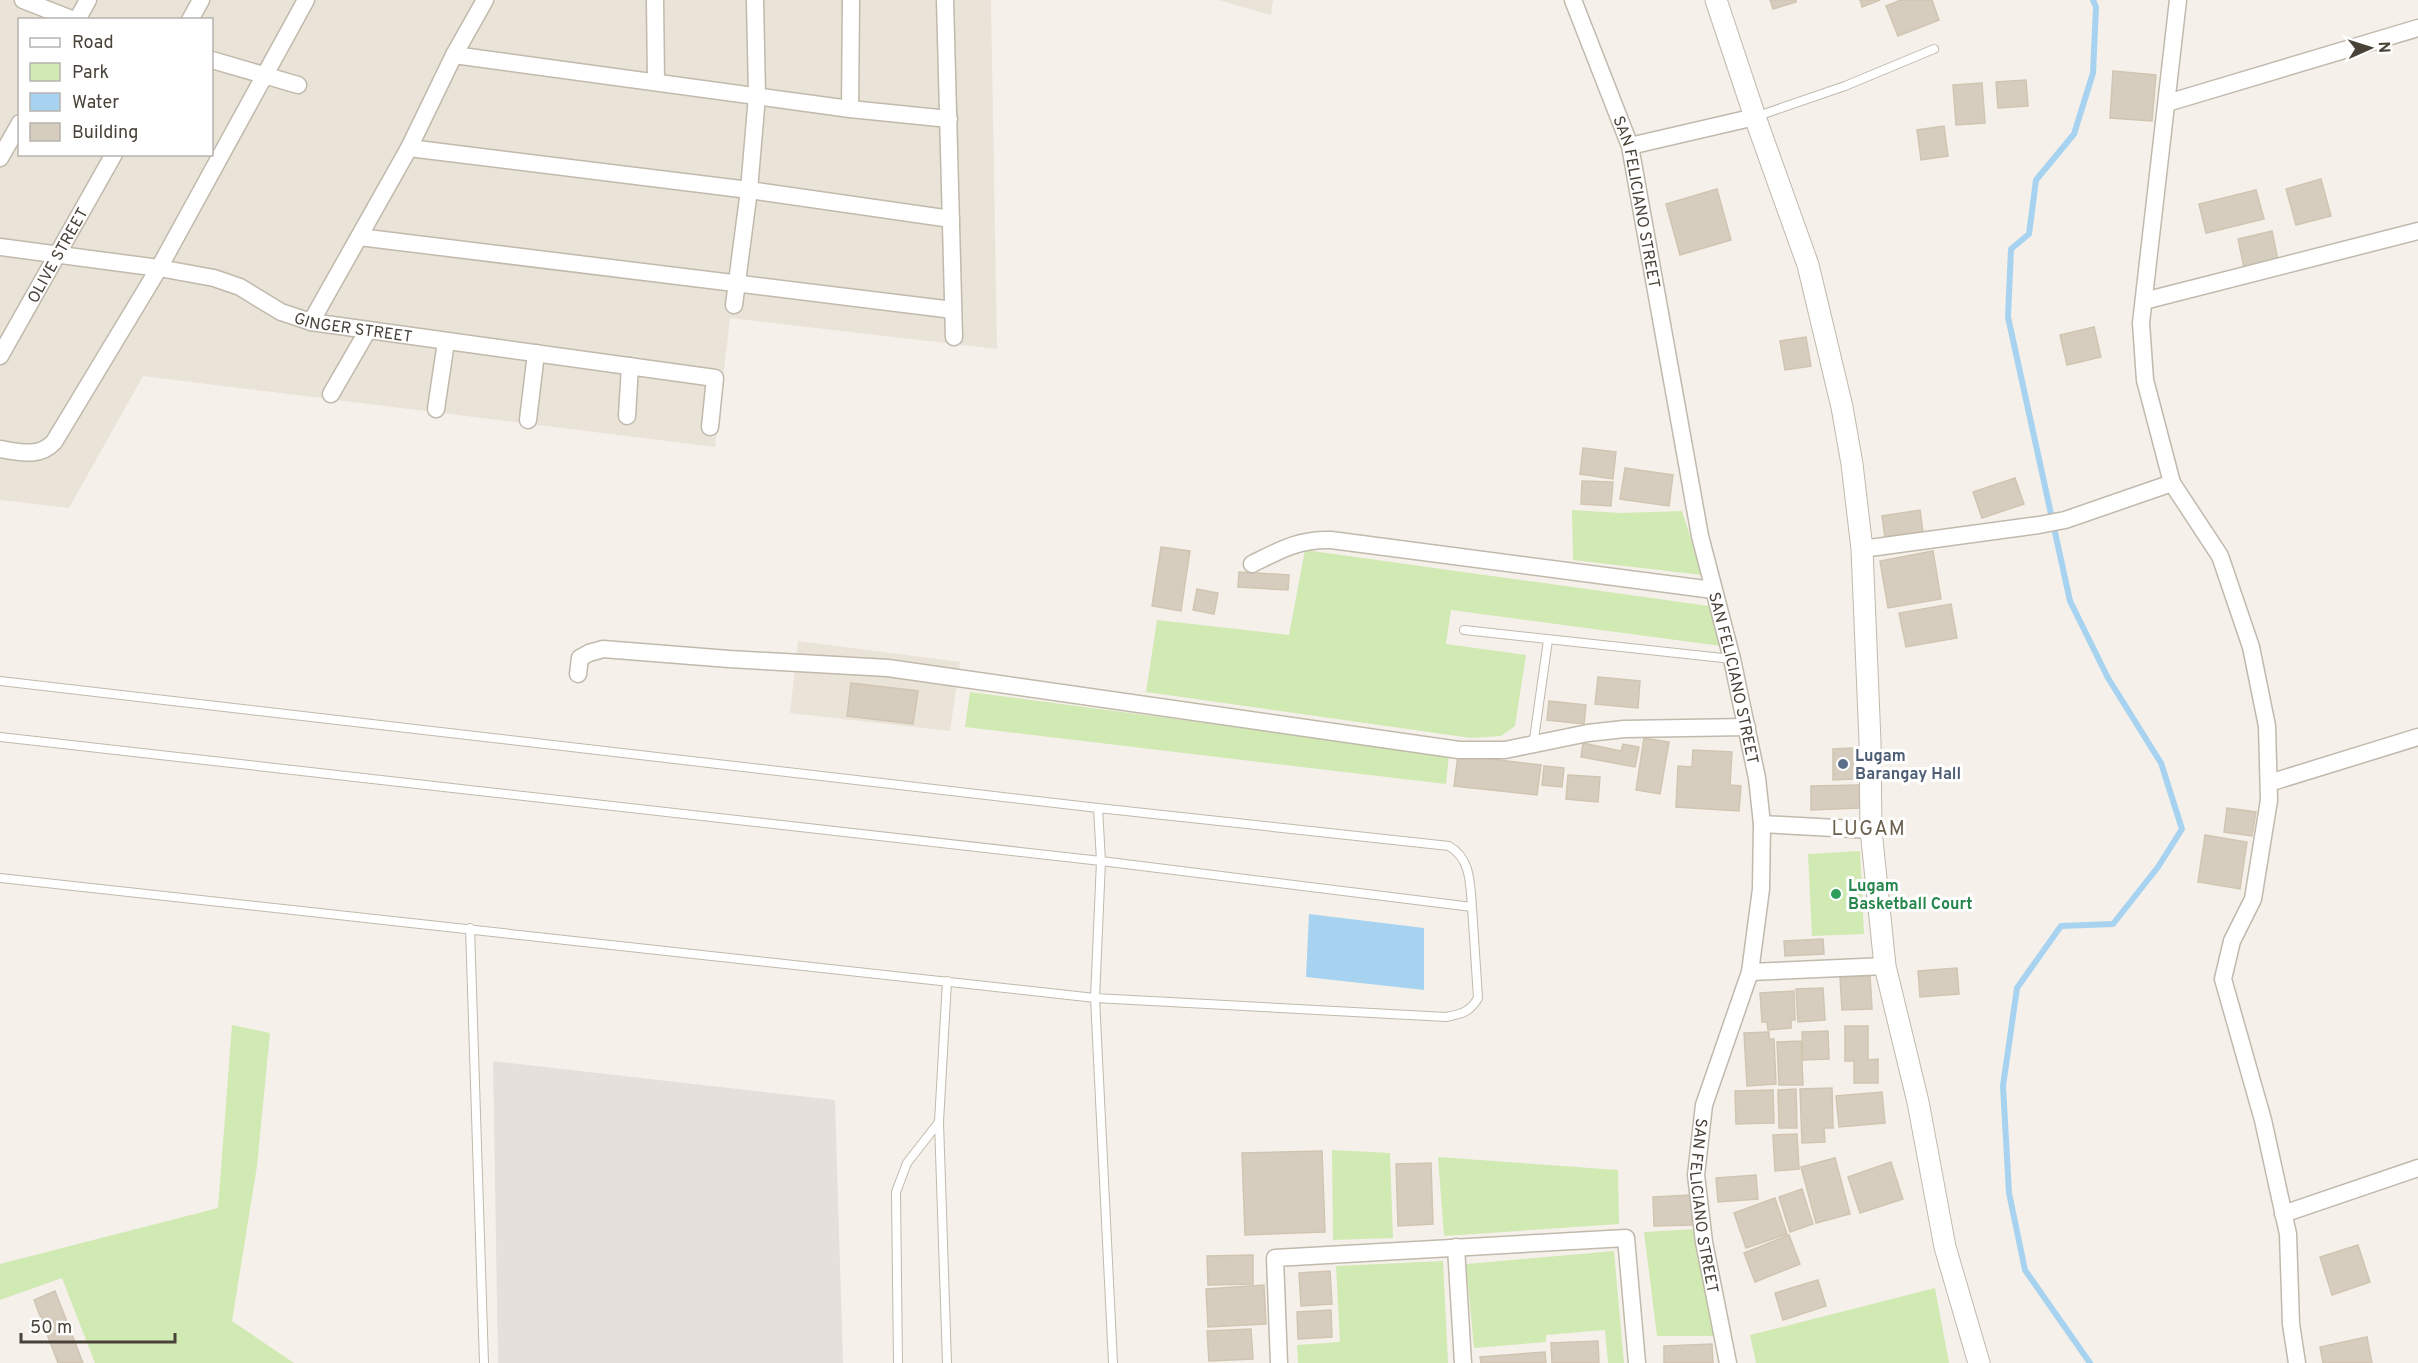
<svg xmlns="http://www.w3.org/2000/svg" width="2418" height="1363" viewBox="0 0 2418 1363" font-family="Overpass,sans-serif">
  <style>
    .residential { fill: #e9e3d8; fill-rule: evenodd }
    .industrial { fill: #e5e0db }
    .green { fill: #d1e9b3 }
    .water { fill: #a7d3f1 }
    .lines { fill: none; stroke-linecap: round; stroke-linejoin: round }
    .stream { stroke: #a7d3f1; stroke-width: 6 }
    .building { fill: #d7cdbf; stroke: #d1c5b2; stroke-width: 1.5 }
    .service-casing { stroke: #c1b9ac; stroke-width: 10 }
    .minor-casing { stroke: #c1b9ac; stroke-width: 19 }
    .tertiary-casing { stroke: #c1b9ac; stroke-width: 23 }
    .service { stroke: #fff; stroke-width: 8 }
    .minor { stroke: #fff; stroke-width: 16 }
    .tertiary { stroke: #fff; stroke-width: 21 }
    .service-dot { fill: #5c6f8a; stroke: #fff; stroke-width: 2 }
    .leisure-dot { fill: #2e9e5b; stroke: #fff; stroke-width: 2 }
    .labels { text-anchor: middle; stroke-width: 6; stroke-linejoin: round; paint-order: stroke }
    .street-label { font-size: 16px; fill: #494238; stroke: #fff }
    .service-label { font-size: 16px; font-weight: bold; fill: #4e5e75; stroke: #fff; text-anchor: start }
    .leisure-label { font-size: 16px; font-weight: bold; fill: #27864d; stroke: #fff; text-anchor: start }
    .quarter-label { font-size: 20px; letter-spacing: 1.5px; fill: #6c604f; stroke: #fff }
  </style>
  <rect width="100%" height="100%" fill="#f5f1ea"/>
  <path class="residential" d="M0 0H991L997 349 730 318 715 447 143 376 69 508 0 500ZM20 20H212V154H20Z
    M1218 0H1273L1271 15Z
    M798 641 960 662 950 731 790 713Z"/>
  <path class="industrial" d="M493 1061 835 1100 843 1363H498Z"/>
  <path class="green" d="M1572 510 1620 513 1682 511 1702 575 1573 560Z
    M1305 550 1709 606 1721 646 1451 610 1446 644 1526 655 1515 726 1501 736 1471 738 1146 692 1157 620 1289 635Z
    M970 692 1449 755 1446 784 965 727Z
    M1860 851 1864 934 1812 936 1808 854Z
    M232 1025 270 1033 257 1166 232 1321 294 1363H95L62 1278 0 1300V1264L218 1208Z
    M1332 1150 1390 1153 1393 1238 1333 1240Z
    M1438 1157 1618 1170 1619 1224 1444 1236Z
    M1696 1229 1717 1336H1657L1644 1232Z
    M1614 1251 1624 1363H1608L1605 1330 1546 1335V1342L1474 1348 1466 1264Z
    M1443 1261 1448 1363H1298L1297 1345 1340 1342 1336 1266Z
    M1935 1288 1949 1363H1756L1750 1335Z"/>
  <path class="water" d="M1309 914 1424 928V990L1306 977Z"/>
  <g class="lines">
    <path class="stream" d="M2090 1363 2025 1270 2009 1193 2003 1086 2017 988 2061 926 2113 924 2158 867 2182 829 2161 763 2108 678 2070 601 2008 317 2011 249 2029 234 2036 180 2074 134 2093 73 2096 7 2093 0"/>
  </g>
  <path class="building" d="M1770 0H1796V2L1773 9Z
    M1860 0H1880L1862 7Z
    M1901 0H1932L1939 20 1898 36 1886 6Z
    M2113 71 2156 75 2152 121 2110 118Z
    M2026 80 2028 106 1998 108 1996 82Z
    M1982 83 1985 123 1956 125 1953 85Z
    M1944 126 1948 156 1921 160 1917 130Z
    M2321 179 2331 216 2296 225 2286 189Z
    M1717 189 1731 240 1680 255 1666 204Z
    M2256 190 2264 219 2206 233 2199 204Z
    M2272 231 2278 260 2244 268 2238 239Z
    M2094 327 2101 357 2067 365 2060 335Z
    M1806 337 1811 366 1785 370 1780 341Z
    M1583 448 1616 452 1613 479 1580 474Z
    M1625 468 1673 475 1669 506 1620 499Z
    M2015 478 2024 504 1982 518 1973 492Z
    M1582 481 1613 482 1611 506 1581 504Z
    M1920 510 1923 532 1885 538 1882 516Z
    M1161 547 1190 551 1181 611 1152 606Z
    M1933 551 1941 599 1888 608 1880 561Z
    M1239 572 1289 575 1288 590 1238 587Z
    M1197 589 1218 593 1214 614 1193 610Z
    M1951 604 1957 638 1906 647 1899 613Z
    M1598 677 1640 681 1638 708 1595 704Z
    M851 683 918 691 913 724 847 716Z
    M1549 701 1586 705 1584 724 1547 720Z
    M1644 738 1669 742 1660 794 1636 790Z
    M1583 743 1621 751 1623 744 1639 747 1635 767 1581 757Z
    M1853 748 1854 779 1833 780V749Z
    M1693 750 1732 752 1730 785 1741 786 1739 811 1676 807 1678 766 1692 767Z
    M1458 755 1541 765 1537 795 1454 786Z
    M1544 766 1564 768 1562 787 1542 785Z
    M1568 775 1600 777 1598 802 1566 799Z
    M1859 785 1860 808 1811 810V786Z
    M2227 808 2256 812 2252 836 2224 832Z
    M2205 835 2247 842 2240 889 2198 882Z
    M1823 939 1824 954 1785 956 1784 941Z
    M1957 968 1959 994 1920 997 1918 971Z
    M1870 976 1872 1009 1842 1010 1840 977Z
    M1823 988 1825 1020 1798 1022 1796 989Z
    M1794 991 1795 1020H1791V1028L1768 1030 1767 1022H1762L1760 993Z
    M1845 1026H1868V1060L1878 1059V1083H1854V1061H1845Z
    M1828 1031 1829 1059 1803 1060 1802 1032Z
    M1769 1032V1039H1774L1776 1084 1747 1086 1744 1033Z
    M1801 1041 1803 1085H1779L1777 1042Z
    M1832 1088 1833 1128H1824L1825 1142 1802 1143 1800 1089Z
    M1796 1089 1797 1128H1779L1778 1090Z
    M1773 1090 1774 1123 1736 1124 1735 1091Z
    M1882 1092 1885 1123 1839 1127 1836 1096Z
    M1797 1134 1799 1169 1775 1171 1773 1135Z
    M1322 1151 1325 1232 1245 1235 1242 1153Z
    M1835 1158 1850 1214 1816 1223 1801 1167Z
    M1891 1162 1903 1199 1860 1213 1848 1177Z
    M1431 1163 1433 1224 1398 1226 1396 1164Z
    M1756 1175 1758 1199 1718 1202 1716 1178Z
    M1802 1189 1813 1224 1790 1232 1779 1197Z
    M1691 1195 1692 1225 1654 1226 1653 1197Z
    M1775 1198 1787 1234 1746 1248 1734 1213Z
    M1789 1235 1800 1264 1755 1282 1744 1253Z
    M2358 1245 2370 1282 2332 1295 2320 1257Z
    M1253 1255V1284L1208 1285 1207 1256Z
    M1330 1271 1332 1304 1301 1306 1299 1273Z
    M1818 1280 1826 1306 1783 1320 1775 1293Z
    M1264 1285 1266 1324 1208 1327 1206 1289Z
    M55 1291 83 1363H58L34 1300Z
    M1331 1310 1332 1337 1298 1339 1297 1312Z
    M1251 1329 1253 1359 1209 1361 1207 1331Z
    M2367 1337 2372 1363H2323L2320 1347Z
    M1598 1341 1599 1363H1552L1551 1343Z
    M1712 1344 1713 1363H1664V1346Z
    M1545 1352 1546 1363H1481L1480 1357Z"/>
  <g class="lines">
    <g class="service-casing">
      <path id="service" d="M1755 117 1845 86 1934 49
        M1464 630 1732 659
        M0 681 1098 808 1449 846C1471 859 1470 883 1472 907L1101 861 0 737
        M1533 746 1548 640
        M1098 808 1101 861 1095 998 1446 1017C1462 1014 1470 1012 1478 998L1472 907
        M0 878 1095 998 1113 1363
        M470 928 484 1363
        M947 981 939 1122 947 1363
        M898 1363 896 1192 907 1163 939 1122"/>
    </g>
    <g class="minor-casing">
      <g id="minor">
        <path d="M23 0 74 20"/>
        <path d="M655 0 656 81"/>
        <path d="M945 0 954 337"/>
        <path id="s1" d="M1573 0 1630 146 1700 536 1732 659 1757 778 1762 824 1761 889 1750 972 1704 1105 1696 1175 1704 1242 1728 1363"/>
        <path d="M2178 0 2141 323 2145 380 2172 483 2220 556 2251 647 2267 726 2269 800 2253 899 2232 941 2223 979 2263 1120 2288 1234 2291 1324 2297 1363"/>
        <path d="M77 20 88 0"/>
        <path d="M190 20 201 0"/>
        <path d="M454 55 850 109 949 119"/>
        <path d="M212 60 298 85"/>
        <path d="M2167 103 2418 28"/>
        <path d="M850 109 851 0"/>
        <path d="M1630 146 1755 117"/>
        <path d="M409 148 749 190 951 219"/>
        <path d="M0 158 20 123"/>
        <path d="M359 237 953 310"/>
        <path id="s2" d="M0 247 159 268 214 278 240 287 281 312 311 322 715 378 710 427"/>
        <path d="M2144 301 2418 231"/>
        <path d="M734 305 749 190 757 96 755 0"/>
        <path d="M311 322 409 148 454 55 485 0"/>
        <path id="s3" d="M0 356 114 154"/>
        <path d="M331 394 368 330"/>
        <path d="M436 409 446 342"/>
        <path d="M627 416 630 366"/>
        <path d="M528 420 536 353"/>
        <path d="M0 449C20 452 39 458 54 442L159 268 306 0"/>
        <path d="M1862 549 2039 525 2065 520 2172 483"/>
        <path d="M1252 564C1280 550 1299 539 1331 540L1713 590"/>
        <path d="M578 674 580 658 589 653 603 649 729 659 888 668 1459 750H1505L1588 733 1624 729 1747 727"/>
        <path d="M2269 783 2418 737"/>
        <path d="M1762 824 1871 830"/>
        <path d="M1750 972 1885 966"/>
        <path d="M2283 1214 2418 1168"/>
        <path d="M1456 1247 1463 1363"/>
        <path d="M1279 1363 1275 1258 1626 1238 1637 1363"/>
      </g>
    </g>
    <g class="tertiary-casing">
      <path id="tertiary" d="M1716 0 1755 117 1808 265 1842 407 1852 464 1862 549 1870 742 1871 830 1885 966 1918 1102 1945 1247 1979 1363"/>
    </g>
    <use href="#service" class="service"/>
    <use href="#minor" class="minor"/>
    <use href="#tertiary" class="tertiary"/>
  </g>
  <circle class="service-dot" cx="1843" cy="764" r="6"/>
  <circle class="leisure-dot" cx="1836" cy="894" r="6"/>
  <g class="labels">
    <g class="street-label">
      <text dy="6" stroke="none"><textPath href="#s1" startOffset="213">SAN FELICIANO STREET</textPath></text>
      <text dy="6" stroke="none"><textPath href="#s3" startOffset="116">OLIVE STREET</textPath></text>
      <text dy="6" stroke="none"><textPath href="#s2" startOffset="366">GINGER STREET</textPath></text>
      <text dy="6" stroke="none"><textPath href="#s1" startOffset="699">SAN FELICIANO STREET</textPath></text>
      <text dy="6" stroke="none"><textPath href="#s1" startOffset="1239">SAN FELICIANO STREET</textPath></text>
    </g>
    <g class="service-label">
      <text x="1855" y="761">Lugam<tspan x="1855" dy="18">Barangay Hall</tspan></text>
    </g>
    <g class="leisure-label">
      <text x="1848" y="891">Lugam<tspan x="1848" dy="18">Basketball Court</tspan></text>
    </g>
    <g class="quarter-label">
      <text x="1869" y="835">LUGAM</text>
    </g>
  </g>
  <rect x="18" y="18" width="195" height="138" fill="#ffffff" stroke="#b6b3af" stroke-width="1.5"/>
  <rect x="30" y="38" width="30" height="9" fill="#ffffff" stroke="#b6b3af" stroke-width="1.5"/>
  <text x="72" y="48" font-size="18" fill="#494238">Road</text>
  <rect x="30" y="63" width="30" height="18" fill="#d1e9b3" stroke="#b6b3af" stroke-width="1.5"/>
  <text x="72" y="78" font-size="18" fill="#494238">Park</text>
  <rect x="30" y="93" width="30" height="18" fill="#a7d3f1" stroke="#b6b3af" stroke-width="1.5"/>
  <text x="72" y="108" font-size="18" fill="#494238">Water</text>
  <rect x="30" y="123" width="30" height="18" fill="#d7cdbf" stroke="#b6b3af" stroke-width="1.5"/>
  <text x="72" y="138" font-size="18" fill="#494238">Building</text>
  <g transform="translate(2370 48) rotate(87)" stroke="#ffffff" stroke-width="4.5" paint-order="stroke">
  <path d="M0-4.5L10 22L0 15L-10 22Z" fill="#494238"/>
  <text y="-9" font-size="16" font-weight="bold" text-anchor="middle" fill="#494238">N</text>
  </g>
  <path d="M21 1333v9h154v-9" fill="none" stroke="#494238" stroke-width="3"/>
  <text x="30" y="1333" font-size="18" fill="#494238" stroke="#ffffff" stroke-width="4.5" paint-order="stroke">50 m</text>
</svg>
